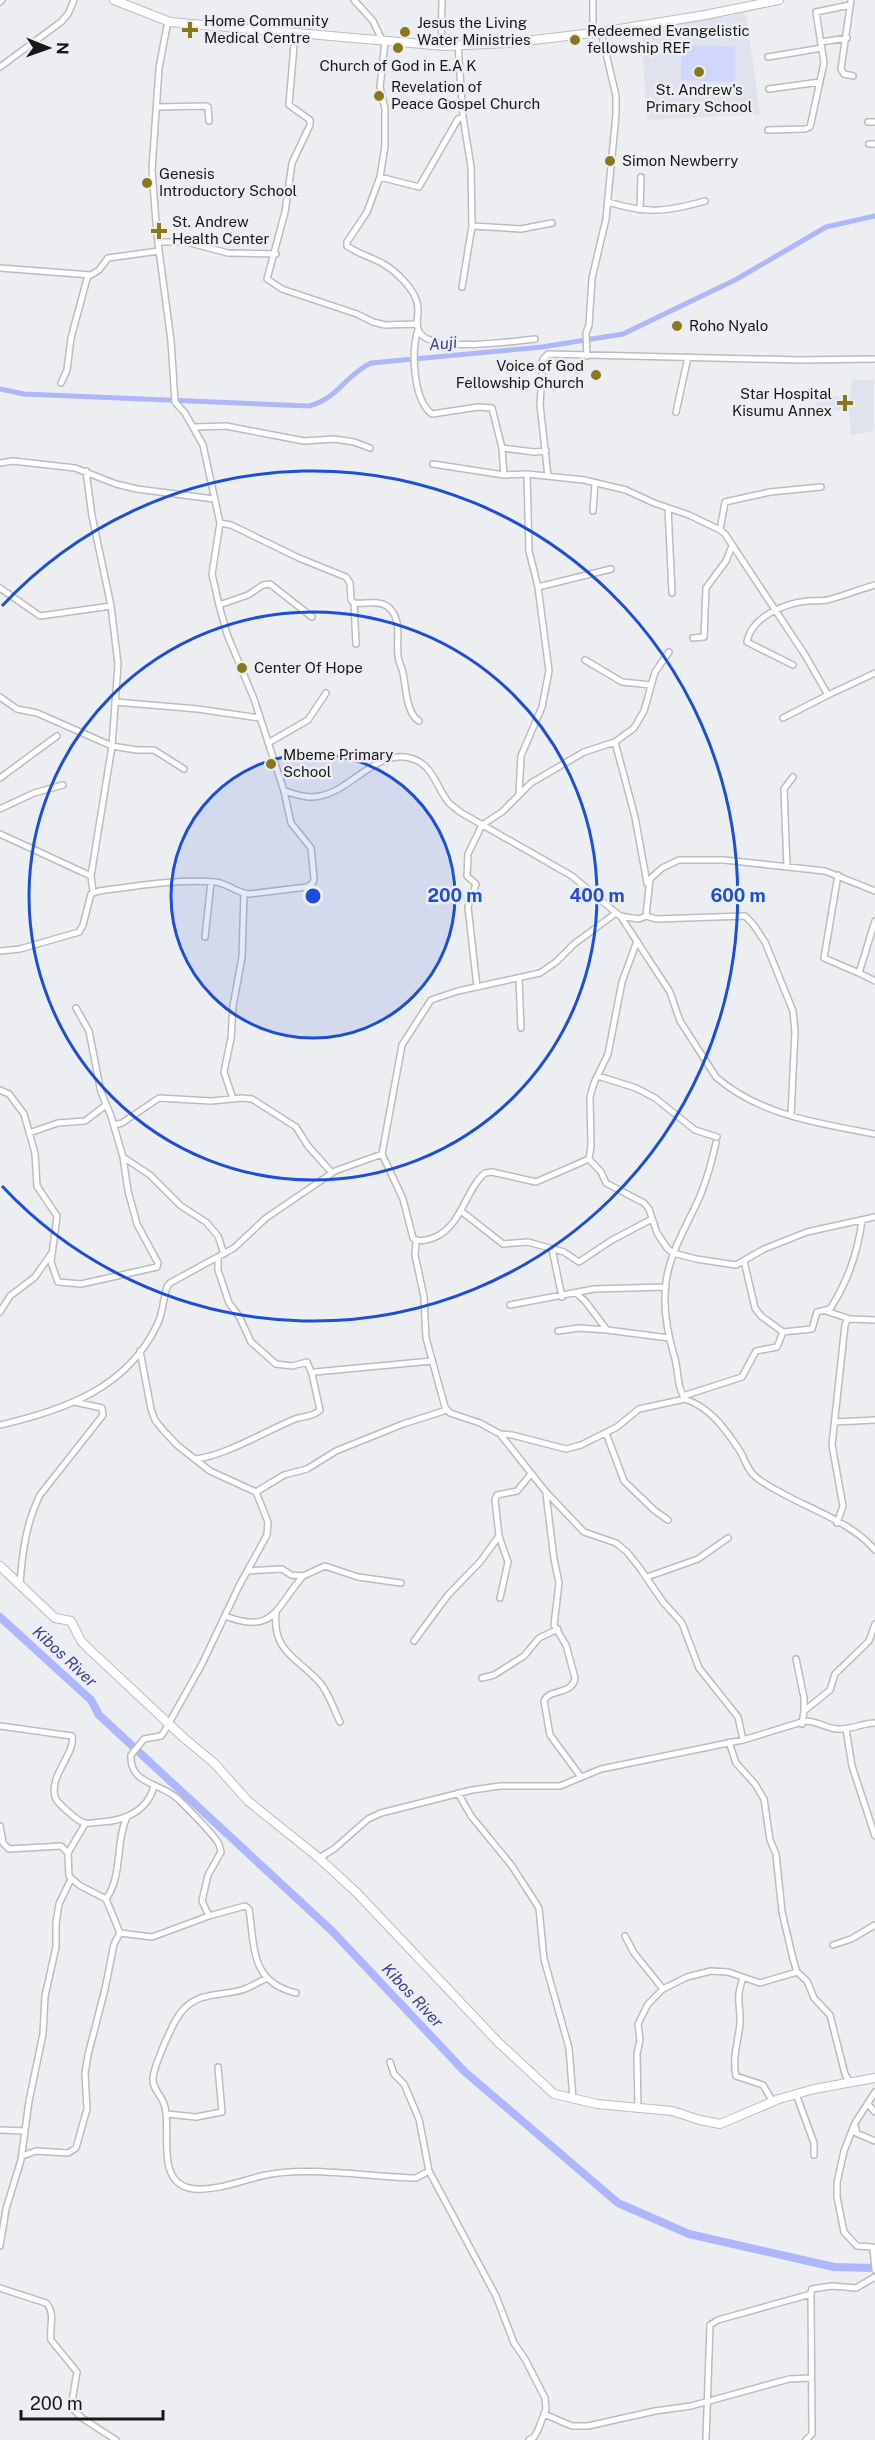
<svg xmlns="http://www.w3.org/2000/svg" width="875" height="2440" viewBox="0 0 875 2440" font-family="'Public Sans',sans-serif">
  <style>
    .built { fill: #e0e2ed }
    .green { fill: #d0d6fd }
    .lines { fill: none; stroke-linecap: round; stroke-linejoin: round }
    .canal { stroke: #aeb7fd; stroke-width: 5 }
    .river { stroke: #aeb7fd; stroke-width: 8 }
    .street-casing { stroke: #bcbcbf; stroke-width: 8 }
    .secondary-casing { stroke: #bcbcbf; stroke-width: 10 }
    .street { stroke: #fff; stroke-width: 5 }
    .secondary { stroke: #fff; stroke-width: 8 }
    .ring { fill: none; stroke: #1d4ed8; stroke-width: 3 }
    .poi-dot { fill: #89781c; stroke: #edeef1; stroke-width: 2 }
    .labels { text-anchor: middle; stroke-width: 5; stroke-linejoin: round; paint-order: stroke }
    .poi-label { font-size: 15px; fill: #181819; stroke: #edeef1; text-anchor: start }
    .water-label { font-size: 16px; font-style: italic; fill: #3c3e8e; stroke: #edeef1 }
    .centre { fill: #1d4ed8; stroke: #edeef1; stroke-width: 3 }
    .ring-label { font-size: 18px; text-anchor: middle; font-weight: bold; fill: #1d4ed8; stroke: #edeef1; stroke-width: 5; stroke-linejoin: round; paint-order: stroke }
  </style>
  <rect width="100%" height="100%" fill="#edeef1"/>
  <path class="built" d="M746 13 760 114 647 120 641 30Z
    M852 380H874V431L851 435 849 411 814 409 821 394 850 398Z"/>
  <path class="green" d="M682 45 735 47V82L681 80Z"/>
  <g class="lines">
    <path class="canal" d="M0 389 24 394 309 406C339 398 344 376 371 363L542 347 623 334 737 279 826 227 875 216"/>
    <path class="river" d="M0 1617 91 1700 99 1715 332 1931 465 2072 618 2203 689 2234 834 2267 875 2268"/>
    <g class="street-casing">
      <path id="street" d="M354 0 373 21 383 42
        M593 0V33
        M851 0 841 69 844 74 853 76
        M0 2 2 0
        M295 33 289 105 310 120V125L292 163 285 212 267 279 282 289 357 314 373 322 385 325 417 324
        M385 42 380 87 385 109V146L380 177 367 212 347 242V246C366 259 383 258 402 279 410 287 418 298 418 310 418 317 416 323 418 329 425 355 513 341 535 339
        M821 42 847 38
        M458 45 463 117 471 167 472 226 462 287
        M441 46 442 0
        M768 57 822 48
        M0 67 61 22 68 14 74 0
        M769 89 820 82
        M157 107 206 106 208 107 209 121
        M868 122H875
        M768 130 805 129 810 127 824 63 816 12 850 5
        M869 144H875
        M380 177 419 187 458 119 463 117
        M608 202C647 214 666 212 705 201
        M640 210 641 177
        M472 226 521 229 552 223
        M158 242H186L228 253 276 254
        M0 268 91 275 99 270 108 258 159 251
        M418 330C411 351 413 400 432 414L478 407 492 408 502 448 504 475
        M587 356 586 333 589 325 592 278 606 219 616 114V96L601 32
        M61 383 67 370 71 338 88 275
        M676 412 688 357
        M194 427 226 426 304 441 334 439 354 442 370 448
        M502 448 534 452 546 451
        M0 463 13 461 75 468 116 484 137 489 214 499
        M433 464 504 475 527 474 584 480 626 490 654 503 689 515 720 530 725 534 805 655 828 695 875 673
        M86 471 92 516 111 606 118 664 112 746 91 876 93 892
        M548 476 540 405 543 359 548 354 800 360 875 359
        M668 508 672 593
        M593 511 595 483
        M220 523 231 525 299 558 346 577 350 583 351 600 354 603C365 604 377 600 387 606 403 618 396 639 398 655 398 661 402 667 403 673 406 687 406 713 419 721
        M720 530 725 502 770 492 821 487
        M538 587 611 569
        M0 588 40 616 111 606
        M354 603 356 644
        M219 605 248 595 263 585 270 584 312 617
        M693 638 704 637 706 588 726 561 732 546
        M585 660 622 682 651 685
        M793 665 747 642C751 617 785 603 808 601 816 600 823 602 831 599 846 595 860 589 875 585
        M0 697 17 709 37 713 112 746 137 750H154L184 769
        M115 702 198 709 260 718
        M783 718 828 695
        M615 742 635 817 647 883
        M268 743 308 720 326 693
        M0 778 57 736
        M284 791C296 794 307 799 320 796 353 790 380 744 416 760 433 767 438 790 449 803 452 806 457 809 460 812L572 876 620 916 639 919 646 916 656 919 745 916 753 924 765 942 793 1011 795 1032 791 1115
        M519 794 521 756 542 707 549 671 538 587 529 551 527 474
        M0 809 34 793 63 785
        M0 834 91 876
        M787 867 784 789 793 777
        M838 875 824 958 859 973
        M646 916 650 879 662 868 679 860H724L825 871 875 891
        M621 917 670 992 680 1021 716 1077C759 1115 821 1124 875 1134
        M875 921 859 973 875 981
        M205 937 211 882
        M0 951 20 949 79 932 83 925 91 894 99 891C138 886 176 879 215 882 227 883 237 893 249 894L307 887 313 883 314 879 311 848 291 823 284 791 254 699 227 634 219 605 212 574 220 523 203 445 185 413 175 402 171 341 157 235 152 170 159 68 168 21
        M519 979 521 1028
        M477 987 468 907 476 884 467 876 468 854 482 825 502 812 531 783 584 752 615 742 634 728 644 711 655 672 669 652
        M598 1076 636 1088 655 1098 695 1130 717 1137
        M0 1090 9 1094 24 1114 35 1153 37 1186 57 1216 51 1262 58 1282 81 1284 157 1267 158 1263 137 1224 128 1191 123 1157 111 1116 101 1092 89 1031 76 1008
        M233 1099 224 1072 231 1038 233 1006 242 957 244 893
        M114 1125 122 1123 159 1098 211 1101 242 1098 252 1099 296 1127 308 1146 332 1173
        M29 1133 58 1123 85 1121 106 1105
        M382 1154 402 1045 431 1000 458 991 540 973 556 962 574 944 616 913
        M123 1157 150 1175 181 1206 206 1222 218 1236 224 1254
        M589 1159 601 1172 606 1183 644 1203 649 1209 657 1233 667 1248 673 1253 696 1259 736 1265 764 1249 807 1232 875 1217
        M461 1211 503 1244 528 1242 564 1252 579 1262 612 1240 652 1219
        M416 1241 415 1255 424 1297 426 1338 445 1407 450 1413 480 1423 500 1434 512 1435 566 1449 581 1445 617 1427 639 1409 685 1399C709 1407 724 1427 738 1448 745 1458 747 1471 757 1478 793 1505 846 1516 875 1550
        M552 1249 562 1297
        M744 1261 755 1308 761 1316 783 1332 812 1329 817 1312 830 1309C848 1281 858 1253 862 1220
        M576 1293 585 1301 607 1330 669 1338
        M510 1305 594 1289 666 1287
        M826 1311 850 1319
        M0 1312 10 1296 35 1277 51 1254
        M558 1331 579 1328 607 1330
        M140 1351 151 1409 155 1420 163 1430 177 1445 210 1471 256 1492 268 1522 267 1535 239 1586 202 1664 164 1732 161 1736 144 1739 131 1755C129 1785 162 1783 178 1799 189 1810 211 1831 219 1844L221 1852 208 1875 202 1901 209 1916
        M315 1372 432 1361
        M683 1396 742 1377 756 1351 777 1347 783 1332
        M685 1399C676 1385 679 1370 674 1355 667 1332 663 1306 666 1282 670 1251 688 1224 700 1196 707 1179 712 1161 716 1143
        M835 1422 875 1420
        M0 1425C65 1410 128 1388 158 1323 163 1312 163 1299 167 1287L170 1283 234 1248 266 1218 335 1171 382 1154 403 1199 413 1238C418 1241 420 1241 426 1240 461 1234 464 1190 485 1173L492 1172 536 1182 589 1159 591 1146 590 1097 594 1083 608 1054 622 982 637 941
        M606 1433 624 1481 654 1510 668 1520
        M500 1434 546 1492 584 1532 616 1543 627 1552 639 1567 663 1602 682 1623 699 1668 738 1717 743 1740
        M196 1459C224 1456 266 1431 295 1419 304 1416 313 1417 320 1410L312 1374 307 1362 292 1366 276 1364 251 1342 239 1316 229 1303 218 1270V1258
        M256 1492 284 1475 307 1469 336 1451 403 1424 447 1410
        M546 1494 554 1559 559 1583 554 1625 566 1645 575 1678C572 1696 549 1688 544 1701L550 1735 581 1777
        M837 1523 843 1506 832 1445 845 1325 847 1320 850 1319 875 1320
        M247 1571 282 1569 291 1575 303 1576 325 1566 358 1577 401 1583
        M647 1577 698 1559 728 1538
        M20 1585C22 1554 26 1523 40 1495L103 1415 102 1408 75 1402
        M500 1598 508 1562 499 1536 495 1500 497 1495 517 1491 531 1474
        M276 1613C272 1653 299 1658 321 1684 329 1694 334 1710 340 1722
        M225 1616C275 1635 275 1608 303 1576
        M414 1641 448 1595 480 1562 499 1536
        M796 1659 804 1698V1711
        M482 1678 494 1675 513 1663 524 1656 539 1638 558 1629
        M802 1724 804 1711 830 1690 835 1674 869 1641 875 1624
        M0 1726 72 1736C76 1753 49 1775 55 1797 57 1802 61 1805 64 1808 70 1813 75 1819 82 1822 87 1825 95 1822 101 1822 124 1821 148 1811 154 1786
        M846 1729 852 1766 875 1836
        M729 1742 736 1763 755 1784 764 1799 770 1840 776 1854 782 1912 793 1959 797 1972 807 1981 814 1998 830 2015 845 2074 850 2083
        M458 1793 471 1816 512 1866 539 1908 544 1959 569 2048 573 2099
        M85 1824 68 1853 69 1876 79 1885 106 1899 120 1933 152 1937 209 1916 245 1906 249 1909C255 1948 250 1982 296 1993
        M0 1826 3 1843 9 1849 61 1846 68 1853
        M319 1858 334 1849 368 1819 381 1813 472 1790 500 1786H560L601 1769 743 1740 805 1721C817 1721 826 1728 837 1729 851 1730 862 1723 875 1723
        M106 1899C123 1876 115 1842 127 1817
        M625 1936 634 1953 663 1989
        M833 1945 851 1939 875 1925
        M743 1978C735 2000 741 2004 740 2024 738 2042 732 2058 736 2076L763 2085 773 2102
        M265 1979C259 1982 252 1986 245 1989 222 1997 200 1990 182 2011 173 2021 154 2066 153 2078 152 2090 163 2096 165 2107 171 2131 156 2180 189 2188 209 2193 241 2181 261 2176 303 2165 370 2177 416 2178L429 2171
        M390 2062 394 2074 404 2084 419 2119 429 2171 496 2296 514 2343 525 2359 545 2398 546 2409 538 2430 534 2437 529 2440
        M875 2092 855 2123 844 2151 837 2183V2197L844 2232 857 2246 873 2247 875 2270
        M796 2094 814 2143V2155
        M868 2104 875 2112
        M638 2109 637 2054 640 2040 638 2024 648 2004 663 1989 687 1977 711 1971 728 1972 760 1983 797 1972
        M167 2114 196 2117 222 2112 218 2067
        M856 2128V2133L875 2141
        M0 2130 25 2131
        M22 2156 36 2151 68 2153 76 2148 87 2109 85 2073 88 2055 105 1989 114 1944 120 1933
        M0 2246 6 2209 21 2160 29 2101 43 2034 45 1996 56 1947V1923L59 1904 71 1879
        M0 2288 46 2303C56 2313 49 2327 51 2340L77 2372 71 2407 82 2418 116 2440
        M544 2414 572 2426H588L655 2411 691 2406 789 2379 810 2378
        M706 2440 710 2325 718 2320 811 2294
        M806 2440 812 2434 811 2292 812 2289 832 2286 856 2288 875 2277"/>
    </g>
    <g class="secondary-casing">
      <path id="secondary" d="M114 0 170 22 445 46 508 43 601 32 705 15 779 0
        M0 1566 55 1618 71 1621 81 1641 89 1649 184 1738 214 1763 248 1801 319 1858 357 1893 498 2042 554 2094 597 2104 672 2111 700 2120 720 2124 779 2099 814 2089 875 2078"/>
    </g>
    <use href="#street" class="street"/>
    <use href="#secondary" class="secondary"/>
  </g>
  <circle cx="313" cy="896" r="142" fill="#1d4ed8" fill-opacity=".12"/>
  <g class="ring">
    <circle cx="313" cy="896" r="142"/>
    <circle cx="313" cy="896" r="284"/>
    <path d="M2 606A425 425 0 1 1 2 1186"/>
  </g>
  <g class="poi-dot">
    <path d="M187 21h6v6h6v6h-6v6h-6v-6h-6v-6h6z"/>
    <circle cx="405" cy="32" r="6"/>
    <circle cx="575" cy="40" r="6"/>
    <circle cx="398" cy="48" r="6"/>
    <circle cx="699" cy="72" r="6"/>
    <circle cx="379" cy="96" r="6"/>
    <circle cx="610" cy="161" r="6"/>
    <circle cx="147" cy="183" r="6"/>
    <path d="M156 222h6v6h6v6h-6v6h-6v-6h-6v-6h6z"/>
    <circle cx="677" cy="326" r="6"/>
    <circle cx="596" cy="375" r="6"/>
    <path d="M842 394h6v6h6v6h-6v6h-6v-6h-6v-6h6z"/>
    <circle cx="242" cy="668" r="6"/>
    <circle cx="271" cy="764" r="6"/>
  </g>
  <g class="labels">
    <g class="poi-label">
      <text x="204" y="26">Home Community<tspan x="204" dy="17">Medical Centre</tspan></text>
      <text x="417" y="28">Jesus the Living<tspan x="417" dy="17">Water Ministries</tspan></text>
      <text x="587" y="36">Redeemed Evangelistic<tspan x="587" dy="17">fellowship REF</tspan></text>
      <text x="398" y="71" text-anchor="middle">Church of God in E.A K</text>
      <text x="391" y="92">Revelation of<tspan x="391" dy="17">Peace Gospel Church</tspan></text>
      <text x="699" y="95" text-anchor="middle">St. Andrew's<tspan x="699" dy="17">Primary School</tspan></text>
      <text x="622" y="166">Simon Newberry</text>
      <text x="159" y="179">Genesis<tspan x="159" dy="17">Introductory School</tspan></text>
      <text x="172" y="227">St. Andrew<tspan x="172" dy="17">Health Center</tspan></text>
      <text x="689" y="331">Roho Nyalo</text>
      <text x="584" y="371" text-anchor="end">Voice of God<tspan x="584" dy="17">Fellowship Church</tspan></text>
      <text x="832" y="399" text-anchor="end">Star Hospital<tspan x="832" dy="17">Kisumu Annex</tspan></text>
      <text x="254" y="673">Center Of Hope</text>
      <text x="283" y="760">Mbeme Primary<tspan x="283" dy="17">School</tspan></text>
    </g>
    <g class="water-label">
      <text transform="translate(443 343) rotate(-5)" y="6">Auji</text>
      <text transform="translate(65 1656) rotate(43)" y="6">Kibos River</text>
      <text transform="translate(413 1995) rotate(47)" y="6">Kibos River</text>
    </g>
  </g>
  <circle cx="313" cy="896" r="9" class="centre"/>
  <g class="ring-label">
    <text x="455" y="902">200 m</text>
    <text x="597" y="902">400 m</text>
    <text x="738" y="902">600 m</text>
  </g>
  <g transform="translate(48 48) rotate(91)" stroke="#edeef1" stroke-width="4.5" paint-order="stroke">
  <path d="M0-4.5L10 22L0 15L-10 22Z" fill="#181819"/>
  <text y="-9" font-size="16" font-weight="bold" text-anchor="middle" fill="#181819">N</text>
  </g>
  <path d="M21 2410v9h142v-9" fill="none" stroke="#181819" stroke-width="3"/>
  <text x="30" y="2410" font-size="18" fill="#181819" stroke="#edeef1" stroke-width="4.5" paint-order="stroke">200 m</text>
</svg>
